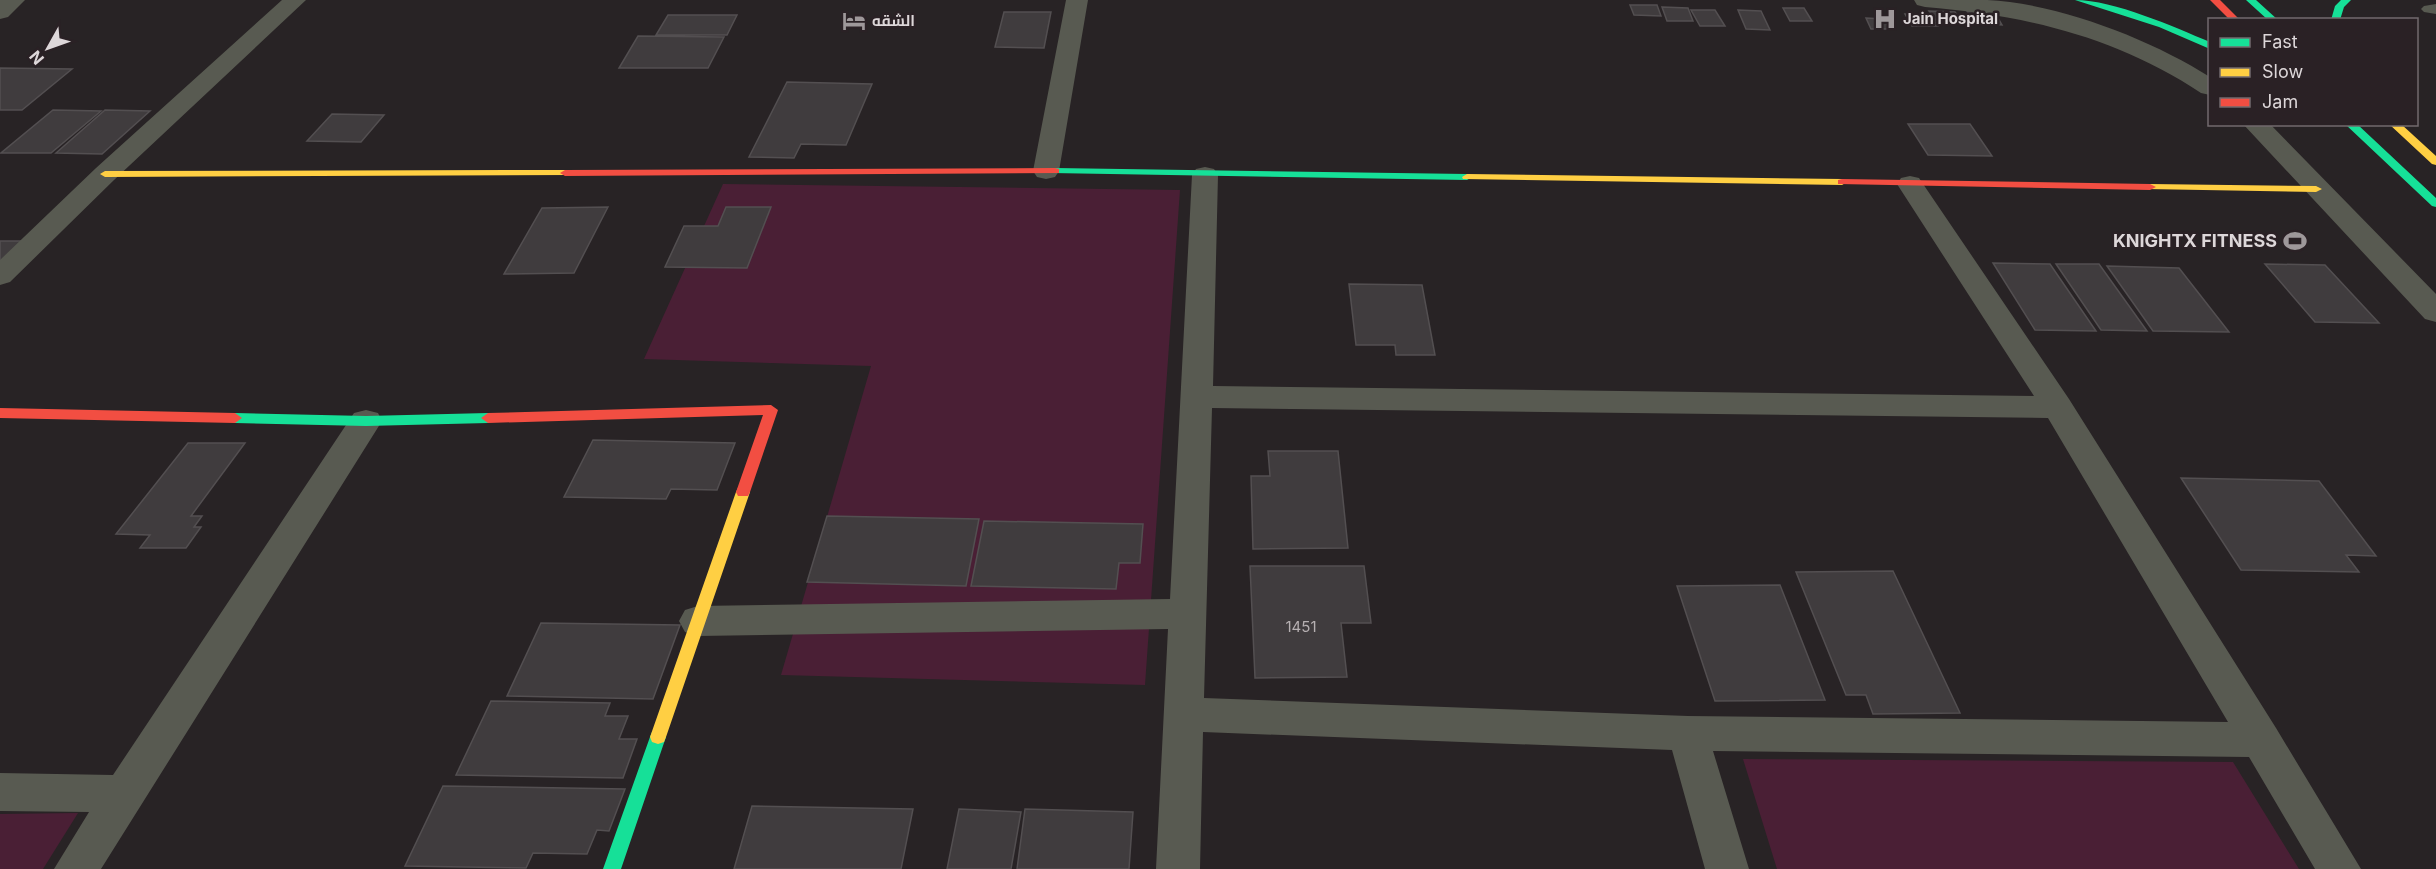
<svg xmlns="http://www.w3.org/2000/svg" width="2436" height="869" viewBox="0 0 2436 869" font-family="Inter,Cairo,sans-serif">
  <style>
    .green { fill: #4a1f35 }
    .building { fill: #403c3e; stroke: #534f51; stroke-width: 1.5 }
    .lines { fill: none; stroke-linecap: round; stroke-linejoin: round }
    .lane { fill: #585a51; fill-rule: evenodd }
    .street { fill: #585a51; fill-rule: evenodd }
    .fast { fill: #16e098; fill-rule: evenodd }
    .slow { fill: #ffcf43; fill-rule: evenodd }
    .jam { fill: #f24e42; fill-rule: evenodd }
    .labels { text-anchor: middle; stroke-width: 5; stroke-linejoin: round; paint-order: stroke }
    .far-poi-label { font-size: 15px; font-weight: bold; fill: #ddd7d9; stroke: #2a2125; text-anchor: start }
    .number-label { font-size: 15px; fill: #b6b0b2 }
    .poi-label { font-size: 18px; font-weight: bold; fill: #ddd7d9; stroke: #2a2125; text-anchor: end }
  </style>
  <rect width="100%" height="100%" fill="#282325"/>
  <path class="green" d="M723 184 1180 190 1145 685 781 675 871 366 644 359Z
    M1743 759 2233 762 2299 869H1777Z
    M78 813 43 869H0V814Z"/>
  <path class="building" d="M1630 5H1657L1661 16 1634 15Z
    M1662 7 1688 8 1693 21H1667Z
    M1783 8H1804L1812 21H1790Z
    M1691 10H1715L1725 26H1700Z
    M1738 10 1761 11 1770 30 1746 29Z
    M1929 11 1955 12 1963 23H1938Z
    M1967 11 1995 13 2002 25 1974 23Z
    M1004 12H1051L1044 48 995 47Z
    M1905 14 1930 15 1938 26H1912Z
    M668 15H737L727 35H656Z
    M1866 18 1883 19 1890 29H1871Z
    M638 36 724 37 708 68H619Z
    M0 68 72 69 22 110H0Z
    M787 82 872 84 846 145 801 144 794 158 749 157Z
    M53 110 101 111 51 153H1Z
    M105 110 150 111 102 154 56 153Z
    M332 114 384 115 361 142 307 141Z
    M1908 124H1970L1992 156 1928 155Z
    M608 207 574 273 504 274 542 208Z
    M726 207H771L747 268 665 267 684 226H718Z
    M0 241H30L0 269Z
    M1993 263 2050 264 2096 331 2035 330Z
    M2056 264H2099L2147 331 2101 330Z
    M2265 264 2325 265 2379 323 2315 322Z
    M2107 266 2179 268 2229 332 2153 331Z
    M1349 284 1422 285 1435 355H1396L1395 345H1356Z
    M593 440 735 443 717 490 671 489 666 499 564 497Z
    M188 443H245L191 516H202L194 527H201L186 548H140L150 535 116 534Z
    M1268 451H1338L1348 548 1253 549 1251 476H1270Z
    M2181 478 2319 481 2376 556 2346 555 2359 572 2241 570Z
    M827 516 979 519 966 586 807 582Z
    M984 521 1143 524 1140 563H1119L1116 589 971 586Z
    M1250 566H1364L1371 623H1341L1347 677 1255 678Z
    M1893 571 1960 713 1873 714 1866 695H1846L1796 572Z
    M1780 585 1825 700 1715 701 1677 586Z
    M541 623 680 625 653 699 507 696Z
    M491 701 610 703 605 716H628L619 739H637L623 778 456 775Z
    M443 786 625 789 609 831 597 830 587 854 533 853 526 868 405 866Z
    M752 806 913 809 901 869H734Z
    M959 809 1021 812 1011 869H947Z
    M1025 809 1133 812 1129 869H1017Z"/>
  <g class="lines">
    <path class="lane" d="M2436 4V14L2424 12 2421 9 2424 6Z"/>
    <path class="street" d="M0 0H25L8 17 0 19Z
      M282 0H306L114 180 10 282 0 285V260L96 168Z
      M1066 0H1088L1059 171 1055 177 1046 179 1037 177 1033 171Z
      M1914 0C1938 0 1963 0 1987 0 2057 3 2151 39 2210 77V95L2201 93C2117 37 2025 15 1925 7L1917 5Z
      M2243 124H2270L2436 294V322L2425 319Z
      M1205 167 1214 169 1218 175 1213 386 2034 396 1897 184 1901 178 1910 176 1919 178 2069 399 2276 728 2361 869H2315L2249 757 1713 751 1749 869H1705L1672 750 1203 732 1200 869H1156L1168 629 698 636 685 632 679 621 685 610 698 606 1170 599 1192 175 1196 169ZM1212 408 2048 418 2228 722 1688 716 1204 698Z
      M366 410 378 413 382 421 101 869H54L89 812 0 811V773L113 775 354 413Z"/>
    <path class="fast" d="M2075 0C2114 0 2174 27 2210 42V49L2159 27Z
      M2246 0H2256L2278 20H2268Z
      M2341 0H2351L2344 7 2340 20H2331L2335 6Z
      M2345 124H2357L2436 198V207L2432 206Z
      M1055 168 1467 174 1472 177 1467 180 1051 173V169Z
      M235 413 366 416 488 413 495 418 488 423 366 426 235 423 228 418Z
      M658 730 664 732 666 737 621 869H603L650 737 652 732Z"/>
    <path class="slow" d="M2389 124H2401L2436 156V165L2432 164Z
      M565 170 570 173 569 175 105 177 100 174 105 171Z
      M1467 174 1842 179 1847 182 1842 185 1463 179 1462 177Z
      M2150 184 2316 186 2322 189 2316 192 2146 189V185Z
      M743 487 748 488 750 492 666 737 664 742 658 744 652 742 650 737 736 492 738 488Z"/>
    <path class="jam" d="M2210 0H2220L2240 20H2230Z
      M1055 168 1059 169V173L565 176 560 173 565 170Z
      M1842 179 2150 184 2156 187 2150 190 1838 184V180Z
      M771 405 778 410 750 492 748 496H738L736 492 763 415 488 423 481 418 488 413Z
      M0 408 235 413 242 418 235 423 0 418Z"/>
  </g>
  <defs>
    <g id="hospital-bare" transform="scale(1.8)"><path d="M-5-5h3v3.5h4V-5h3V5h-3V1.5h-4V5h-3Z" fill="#9e989a" stroke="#2a2125" stroke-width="2.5" paint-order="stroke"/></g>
    <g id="hotel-bare" transform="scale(1.8)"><path d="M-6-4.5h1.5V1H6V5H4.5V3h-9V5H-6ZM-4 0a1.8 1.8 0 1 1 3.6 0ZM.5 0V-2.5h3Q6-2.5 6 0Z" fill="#9e989a" stroke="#2a2125" stroke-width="2.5" paint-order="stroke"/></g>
    <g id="stadium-bare" transform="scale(1.8)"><path d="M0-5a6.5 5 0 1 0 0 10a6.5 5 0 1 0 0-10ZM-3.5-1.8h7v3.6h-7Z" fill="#9e989a" stroke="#2a2125" stroke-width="2.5" paint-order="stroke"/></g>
  </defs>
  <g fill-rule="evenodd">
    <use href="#hospital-bare" x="1885" y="19"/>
    <use href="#hotel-bare" x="854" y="21"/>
    <use href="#stadium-bare" x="2295" y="241"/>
  </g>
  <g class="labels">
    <g class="far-poi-label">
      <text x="1903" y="24">Jain Hospital</text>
      <text x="872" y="26">الشقه</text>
    </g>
    <g class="number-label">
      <text x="1301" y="632">1451</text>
    </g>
    <g class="poi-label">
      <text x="2277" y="247">KNIGHTX FITNESS</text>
    </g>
  </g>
  <rect x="2208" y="18" width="210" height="108" fill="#2a2125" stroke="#726a6d" stroke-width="1.5"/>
  <rect x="2220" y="38" width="30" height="9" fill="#16e098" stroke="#726a6d" stroke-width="1.5"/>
  <text x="2262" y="48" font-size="18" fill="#ddd7d9">Fast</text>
  <rect x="2220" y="68" width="30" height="9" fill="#ffcf43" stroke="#726a6d" stroke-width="1.5"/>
  <text x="2262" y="78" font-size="18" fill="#ddd7d9">Slow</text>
  <rect x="2220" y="98" width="30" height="9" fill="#f24e42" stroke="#726a6d" stroke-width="1.5"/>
  <text x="2262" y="108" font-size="18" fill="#ddd7d9">Jam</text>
  <g transform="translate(48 48) rotate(230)" stroke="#2a2125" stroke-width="4.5" paint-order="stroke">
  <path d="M0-4.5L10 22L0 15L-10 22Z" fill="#ddd7d9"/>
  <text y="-9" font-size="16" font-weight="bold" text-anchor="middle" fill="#ddd7d9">N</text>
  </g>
</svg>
